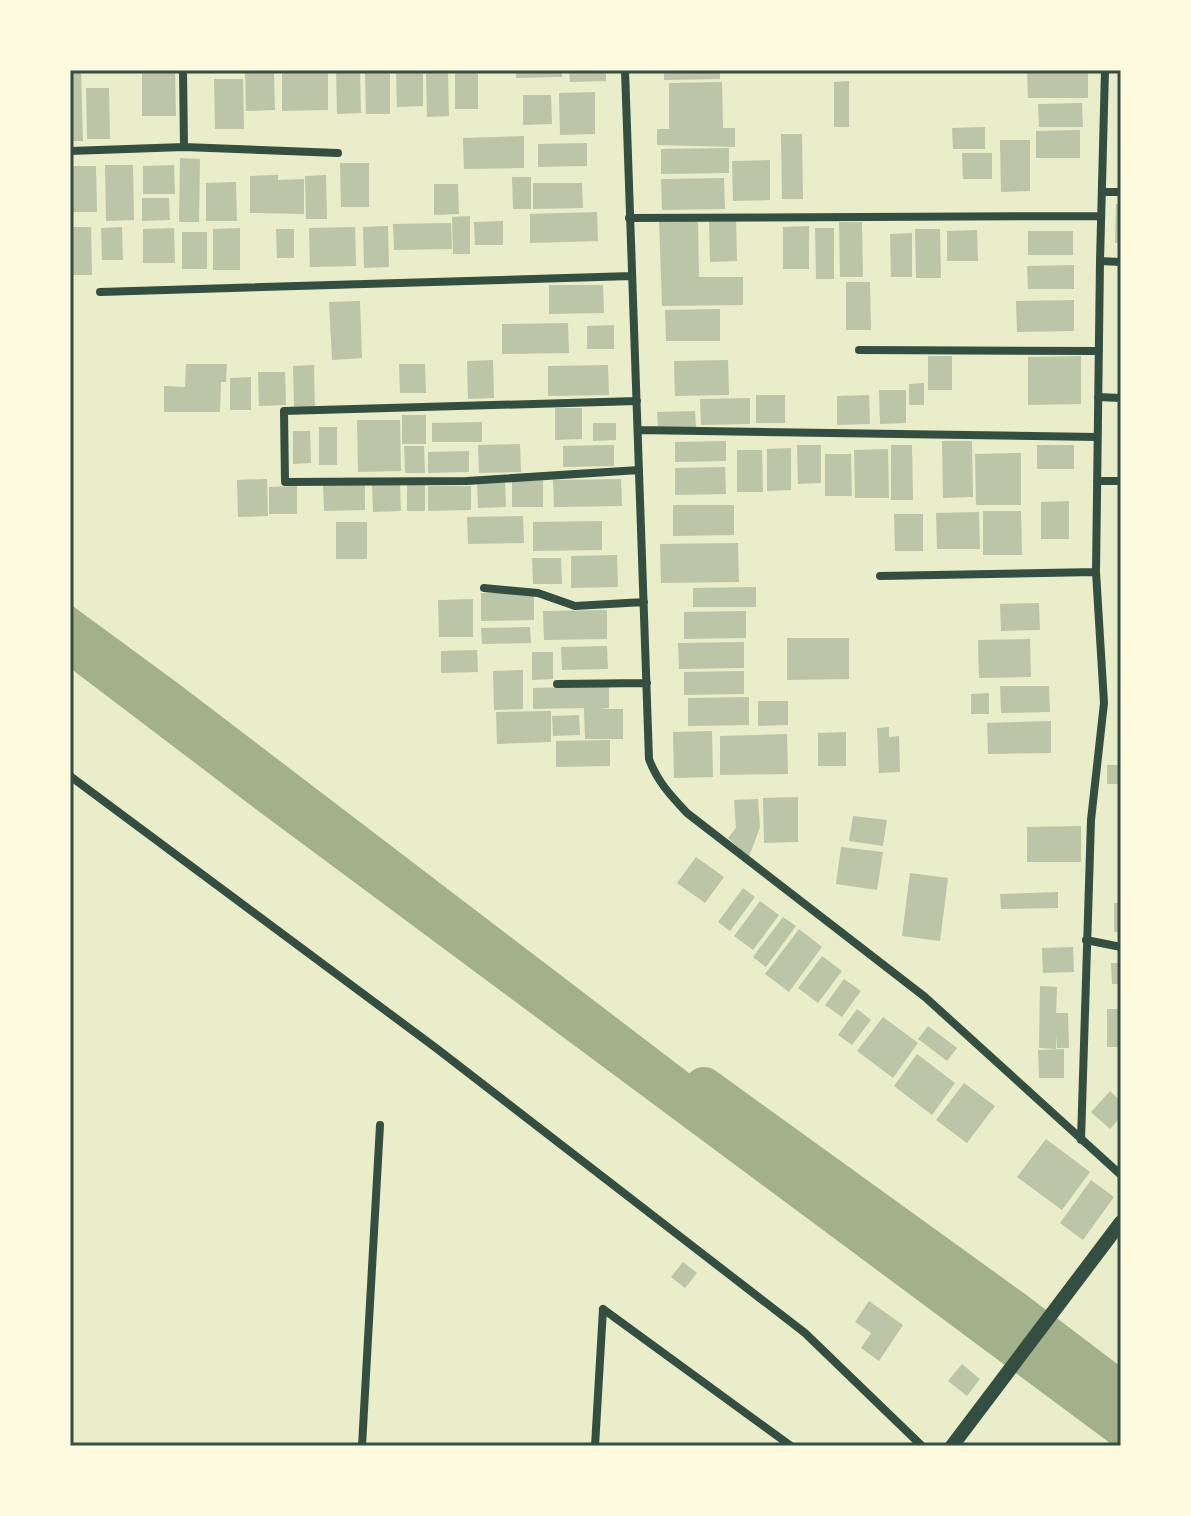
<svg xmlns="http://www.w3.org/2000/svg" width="1191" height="1516" viewBox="0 0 1191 1516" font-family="Ubuntu,sans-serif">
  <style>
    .water { fill: #a3b18a }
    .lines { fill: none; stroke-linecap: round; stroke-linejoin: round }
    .river { stroke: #a3b18a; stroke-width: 40 }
    .building { fill: #bcc5a7 }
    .minor { stroke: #344e41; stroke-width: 8 }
    .tertiary { stroke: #344e41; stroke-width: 14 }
    .neatline { fill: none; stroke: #344e41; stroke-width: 3 }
  </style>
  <rect width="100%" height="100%" fill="#e9edc9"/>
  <path class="water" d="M70 604 179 684 748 1118 1121 1392V1446H1114L261 813 70 668Z"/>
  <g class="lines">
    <path class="river" d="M704 1087 1013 1310 1121 1392"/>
  </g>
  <path class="building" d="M70 70H81L83 141H70Z
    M142 70H175L176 116H142Z
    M282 70H328V110L282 111Z
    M336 70H360L361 113 337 114Z
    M365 70H390V114H366Z
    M396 70H423V106L397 107Z
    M426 70H448L449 116 427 117Z
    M455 70H478V109H455Z
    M516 70H562V77L516 78Z
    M569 70H606V81L570 82Z
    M664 70H720V79L664 80Z
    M1027 70H1088V98H1028Z
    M245 72H274L275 110 246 111Z
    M214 79H243L244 129H215Z
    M849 81V127H834V82Z
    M722 82 723 128H735V147L657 145V129H669V83Z
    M86 88H109L110 139H87Z
    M595 92V134L560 135 559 93Z
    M523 95H551L552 124 523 125Z
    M1082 103 1083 127H1039L1038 104Z
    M985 127V149H953L952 128Z
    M1080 130V158H1036V131Z
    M781 134H802L803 199H782Z
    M524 136V168L464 169 463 138Z
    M1000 140H1030V191L1001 192Z
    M587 143V166L538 167V144Z
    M729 148V173L661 174V149Z
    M962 153H992V179H963Z
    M180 158 200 159 199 222H179Z
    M770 160V200L733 201 732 161Z
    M340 163H369V207H341Z
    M105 165H133L134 220 106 221Z
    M174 165 175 194H143V166Z
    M71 166H96L97 212H72Z
    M278 175V180L304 179V214L250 213V176Z
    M326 175 327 219H306L305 176Z
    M512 177H531V209H513Z
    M724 178 725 209 662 210 661 179Z
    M236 182 237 221H206V183Z
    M533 183H582L583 208 533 209Z
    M434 184H458L459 214 434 215Z
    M142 198H169L170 220 142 221Z
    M1116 204H1121V243H1115Z
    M597 212 598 241 530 243V214Z
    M470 216V254H453L452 217Z
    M698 219 699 277H743V305L662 306 659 220Z
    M736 219 737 261 710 262 709 220Z
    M503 221V245H475L474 222Z
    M839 222H862L863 277H840Z
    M451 223 452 249 394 250 393 224Z
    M388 226 389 267 364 268 363 227Z
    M809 226V269H783V227Z
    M70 227H91L92 275H70Z
    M122 227 123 260H102L101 228Z
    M355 227 356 266 310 267 309 228Z
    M174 228 175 263H143V229Z
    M240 228V270H213V229Z
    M815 228H834V279H816Z
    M276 229H294V258H277Z
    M915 229H940L941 278H916Z
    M977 230 978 261H947V231Z
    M1028 231H1073V255H1028Z
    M182 232H207V269H182Z
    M912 233V277H891L890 234Z
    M1074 265V289H1028L1027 266Z
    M846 282H870L871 330H846Z
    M549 285H603L604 313 549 314Z
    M1074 300V331L1017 332 1016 301Z
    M360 301 362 358 332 360 329 302Z
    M720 309V341H666L665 310Z
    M568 323 569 353 502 354V324Z
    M614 325V349H587V326Z
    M928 356H952V390H928Z
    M1081 356V404L1028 405V357Z
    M493 360 494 398 468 399 467 361Z
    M728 360 729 395 675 396 674 361Z
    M186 364H227L226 382H221L220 412H164V386L185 387Z
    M399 364H425L426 393H400Z
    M314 365 315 409H294L293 366Z
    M608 365 609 395 548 396V366Z
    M258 372H285L286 405 259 406Z
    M251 377V410H230V378Z
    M924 383V405H909V384Z
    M879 390H906V423L880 424Z
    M756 395H785V423H756Z
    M869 395 870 424 837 425V396Z
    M750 398V424L701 425 700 399Z
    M555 408H582V439L555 440Z
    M695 411 696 428 658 429 657 412Z
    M402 415H426V444H402Z
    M357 420H400L401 471 358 472Z
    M482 422V442H432V423Z
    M593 423H616V440L593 441Z
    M319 427H337V465H319Z
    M293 431H310L311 463 293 464Z
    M726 441V461L675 462V442Z
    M942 441H972L973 497 943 498Z
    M520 444 521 472 479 473 478 445Z
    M614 445V466L563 467V446Z
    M797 445H821V483L798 484Z
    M891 445H912L913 500H891Z
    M1037 445H1074V469H1037Z
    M404 446H424L425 473H405Z
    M791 448V490L767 491V449Z
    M888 449 889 498H855L854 450Z
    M737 450H762L763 492H737Z
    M469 451V472L428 473V452Z
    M1021 453V505H976L975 454Z
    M825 454H851L852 496H825Z
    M725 467 726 494 675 495V468Z
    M267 479 268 516 238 517 237 480Z
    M621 479 622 506 554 507 553 480Z
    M505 480 506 507 478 508 477 481Z
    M543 480V507H512V481Z
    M400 482 401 511 373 512 372 483Z
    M365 484V510L324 511 323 485Z
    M407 484H425V511H407Z
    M297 486V514H269V487Z
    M428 486H471V510L428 511Z
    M1069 501V539H1041V502Z
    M673 505H734V535L673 536Z
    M983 511H1021L1022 555H983Z
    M979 512 980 549H937L936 513Z
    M894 514H923V551H895Z
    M523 516 524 543 468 544 467 517Z
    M602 521V550L533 551V522Z
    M336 522H367V559H336Z
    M738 543 739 582 661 583 660 544Z
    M617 555 618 587 571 588V556Z
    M532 558H561L562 584H533Z
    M756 587V607H693V588Z
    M534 592V620L481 621V593Z
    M473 599V637H439L438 600Z
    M1039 603 1040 630 1001 631 1000 604Z
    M607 610V639L544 640 543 611Z
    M746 611V638L684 639V612Z
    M530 627 531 643 482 644 481 628Z
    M787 638H849V679L787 680Z
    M1030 639 1031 677 979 678 978 640Z
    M744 642V668L679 669 678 643Z
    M607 646 608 669 562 670 561 647Z
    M477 650 478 672 441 673V651Z
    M532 652H553V679L532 680Z
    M523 670V709L494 710 493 671Z
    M744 671V694L684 695V672Z
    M609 686V708L601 709H623V739H585L584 708 533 709V688Z
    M1000 686H1049L1050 712 1001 713Z
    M989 693V714H971V694Z
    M749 697V725L688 726V698Z
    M758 701H788V725L758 726Z
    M551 711V742L497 744 496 712Z
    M579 715 580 735 553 736 552 716Z
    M1051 721V753L988 754 987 723Z
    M889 727V737L899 736 900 772 879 773 877 728Z
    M712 731 713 777 674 778 673 732Z
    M846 732V766H818V733Z
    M787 734 788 774 720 775V736Z
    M610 740V766L556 767V741Z
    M1107 765H1121V784H1107Z
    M798 797V842L764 843 763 798Z
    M758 799 760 827 749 857 728 838 736 828 734 800Z
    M853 816 887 820 883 846 849 841Z
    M1081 826V862H1027V827Z
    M841 847 883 852 877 890 836 884Z
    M696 857 724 877 705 903 677 883Z
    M910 873 948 878 940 941 902 936Z
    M743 888 755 897 730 931 718 922Z
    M1058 892V908L1001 909 1000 894Z
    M760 901 779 915 753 950 734 936Z
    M1114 903H1121V932H1114Z
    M783 917 796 926 766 967 753 957Z
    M799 929 822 947 789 992 765 974Z
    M1073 947 1074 972 1043 973 1042 948Z
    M822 956 842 971 818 1003 798 988Z
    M1111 963H1121V984H1112Z
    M844 979 861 991 842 1017 825 1005Z
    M1040 986 1057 987 1056 1013H1068L1069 1048H1057V1034L1056 1049 1039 1048Z
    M857 1009 871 1020 852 1045 838 1035Z
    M1107 1009H1121V1047H1107Z
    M883 1017 918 1043 893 1078 857 1051Z
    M928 1026 957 1048 947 1061 918 1039Z
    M1064 1049V1078H1039L1038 1050Z
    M917 1054 955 1083 932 1115 894 1086Z
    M964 1083 995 1106 967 1143 936 1120Z
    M1110 1091 1121 1101V1117L1110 1129 1091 1112Z
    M1046 1139 1090 1172 1062 1210 1017 1177Z
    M1091 1180 1114 1197 1083 1240 1060 1223Z
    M683 1262 697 1273 685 1288 671 1277Z
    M869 1301 903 1325 879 1361 861 1348 871 1333 855 1322Z
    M962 1364 980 1379 967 1396 948 1381Z"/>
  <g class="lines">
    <path class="minor" d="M625 70 649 759C657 781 671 796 687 813L925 997 1121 1175
      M184 147 338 153
      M70 151 184 147 183 70
      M1102 192H1121
      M629 218 1101 216
      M1100 261 1121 262
      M100 292 632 276
      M859 350 1099 351
      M1098 397 1121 398
      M637 401 284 411 285 482 467 481 639 470
      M638 430 1097 437
      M1097 481H1121
      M880 576 1096 572
      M484 588 538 593 575 606 644 602
      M557 684 647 683
      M70 776 436 1048 805 1333 922 1446
      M1086 940 1121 947
      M1081 1140 1091 820 1104 703 1096 572 1100 261 1105 70
      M603 1309 791 1446
      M362 1446 380 1125
      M595 1446 603 1309"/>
    <path class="tertiary" d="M952 1446 1121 1222"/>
  </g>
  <rect width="1191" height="1516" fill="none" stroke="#fefae0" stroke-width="144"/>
  <rect x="72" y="72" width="1047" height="1372" class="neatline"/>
</svg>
